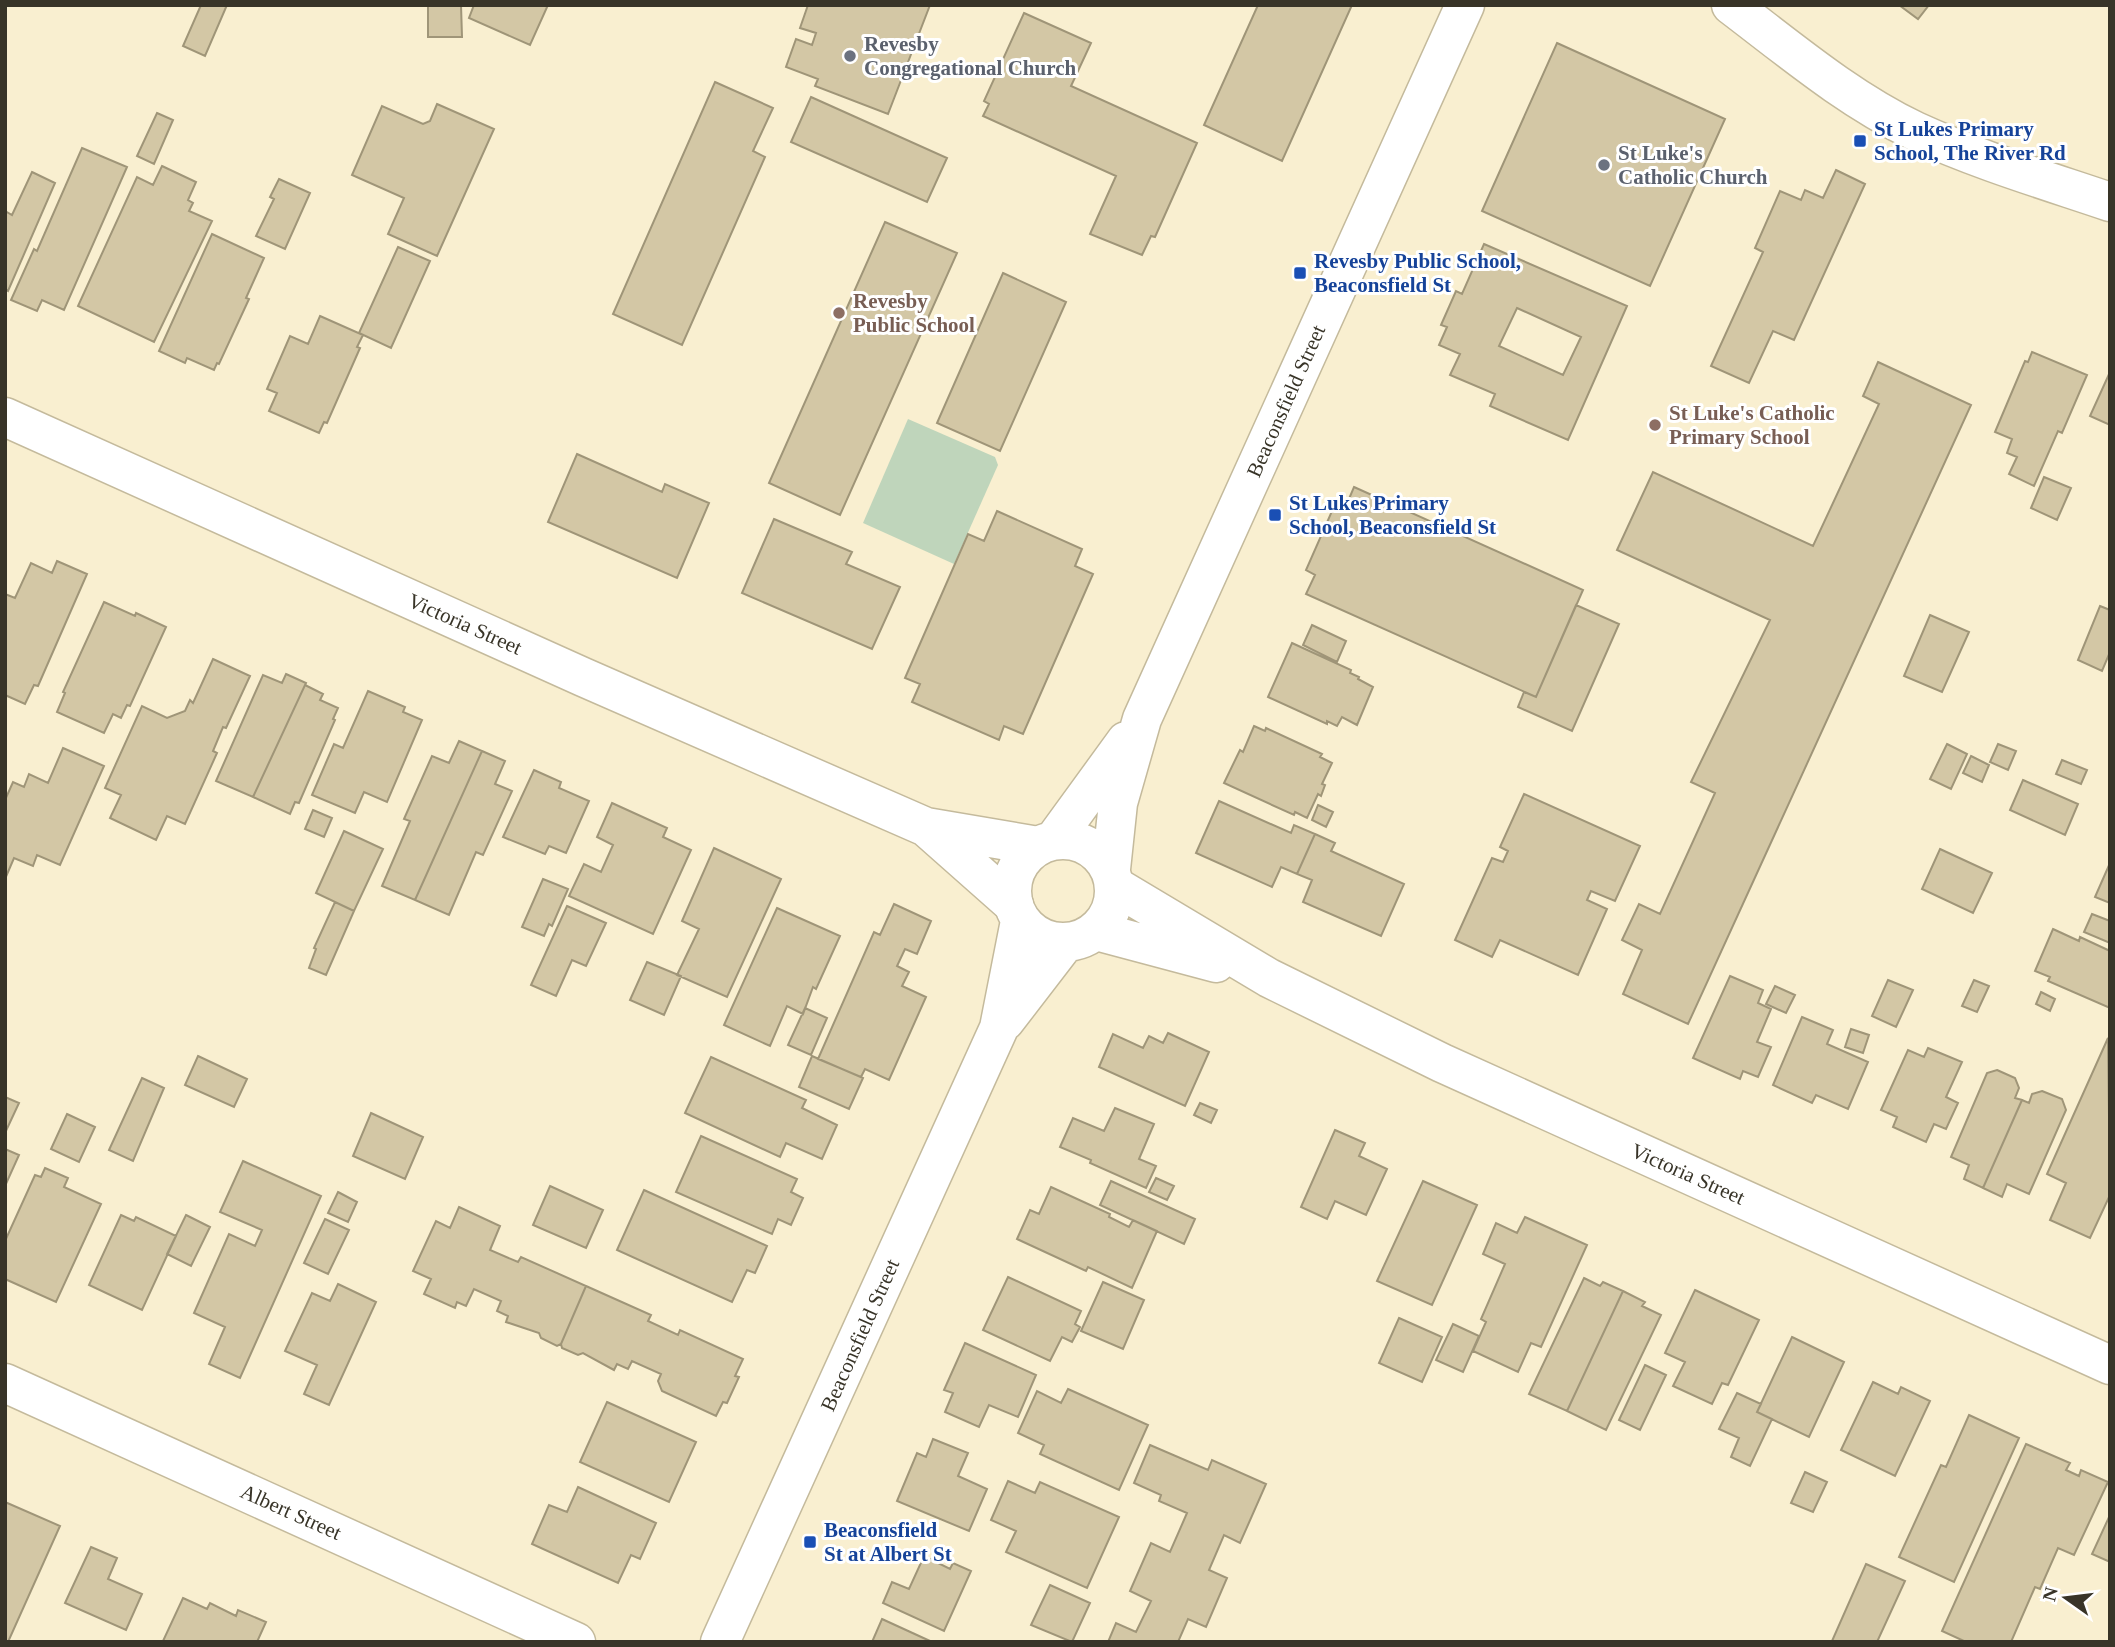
<svg xmlns="http://www.w3.org/2000/svg" width="2115" height="1647" viewBox="0 0 2115 1647" font-family="'Times New Roman',serif">
  <style>
    .green { fill: #bfd5bb }
    .building { fill: #d3c7a5; stroke: #9f9578; stroke-width: 2; fill-rule: evenodd }
    .lines { fill: none; stroke-linecap: round; stroke-linejoin: round }
    .street-casing { stroke: #c4ba9c; stroke-width: 41 }
    .secondary-casing { stroke: #c4ba9c; stroke-width: 41 }
    .street { stroke: #fff; stroke-width: 38 }
    .secondary { stroke: #fff; stroke-width: 38 }
    .worship-dot { fill: #6b7280; stroke: #fff; stroke-width: 2.5 }
    .transit-dot { fill: #1a4fb4; stroke: #fff; stroke-width: 2.5 }
    .education-dot { fill: #8d6e63; stroke: #fff; stroke-width: 2.5 }
    .labels { text-anchor: middle; stroke-width: 6; stroke-linejoin: round; paint-order: stroke }
    .worship-label { font-size: 21px; font-weight: bold; fill: #5b616d; stroke: #fff; text-anchor: start }
    .transit-label { font-size: 21px; font-weight: bold; fill: #164399; stroke: #fff; text-anchor: start }
    .education-label { font-size: 21px; font-weight: bold; fill: #785e54; stroke: #fff; text-anchor: start }
    .street-label { font-size: 21px; fill: #383428; stroke: #fff }
  </style>
  <rect width="100%" height="100%" fill="#f9efd0"/>
  <path class="green" d="M908 419 995 457 998 465 954 564 863 523Z"/>
  <path class="building" d="M201 5H227L205 56 183 46Z
    M428 5H461L462 37H428Z
    M474 5H548L530 45 469 18Z
    M808 5H930L888 114 815 86 818 79 786 67 796 39 812 45 816 33 800 28Z
    M1258 5H1352L1282 161 1204 125Z
    M1899 5H1929L1918 19Z
    M1024 13 1091 43 1071 86 1197 143 1155 237 1151 236 1142 255 1090 234 1116 176 983 116 989 104 984 101Z
    M1557 43 1725 119 1650 286 1482 211Z
    M715 82 773 108 753 151 765 157 682 345 613 314Z
    M811 97 947 158 927 202 791 142Z
    M437 104 494 129 437 256 388 234 404 198 352 175 382 106 423 124 430 121Z
    M157 113 173 120 154 164 137 156Z
    M82 148 127 167 64 310 42 300 37 311 11 300 34 249 37 251Z
    M162 166 196 182 188 200 193 203 189 211 212 221 154 342 78 306 137 177 153 185Z
    M1836 170 1865 184 1794 340 1773 331 1749 383 1711 366 1763 252 1755 248 1780 191 1801 200 1805 190 1823 198Z
    M32 172 55 183 8 291 5 289V211L12 215Z
    M279 179 310 193 285 249 256 236 274 199 270 197Z
    M885 222 957 253 840 515 769 483Z
    M212 234 264 258 246 298 249 299 219 364 217 363 214 370 187 358 185 363 159 351Z
    M1484 244 1627 306 1568 440 1490 406 1495 394 1450 375 1460 354 1439 345 1447 327 1441 325 1456 291 1462 294ZM1517 308 1581 337 1563 375 1499 346Z
    M398 247 430 261 391 348 359 333Z
    M1003 273 1066 302 1000 451 937 423Z
    M320 316 363 335 357 347 360 348 327 423 324 422 319 433 269 411 277 393 267 389 290 336 308 344Z
    M2032 352 2087 375 2062 433 2058 431 2034 486 2009 474 2017 457 2007 453 2012 439 1995 432 2025 361 2028 362Z
    M1878 362 1971 405 1688 1024 1623 994 1642 950 1622 940 1639 904 1660 914 1715 793 1691 782 1770 620 1617 550 1653 472 1813 546 1879 404 1863 396Z
    M2110 372V425L2090 416Z
    M577 454 662 492 665 484 709 503 677 578 548 522Z
    M2044 477 2071 488 2057 520 2031 508Z
    M1354 487 1583 590 1536 697 1306 594 1315 575 1306 570 1336 502 1346 506Z
    M997 511 1082 549 1075 566 1093 574 1023 734 1004 726 999 740 912 702 920 684 905 678 968 534 984 541Z
    M774 519 852 552 846 564 900 587 872 649 742 593Z
    M57 561 87 574 38 686 34 685 25 704 5 695V594L15 598 31 563 52 573Z
    M104 602 135 616 136 613 166 627 130 706 127 705 121 718 113 714 104 733 57 712 65 693 63 692Z
    M1576 605 1619 624 1572 731 1518 707 1524 692 1536 697Z
    M2100 606 2110 610V652L2102 671 2078 660Z
    M1930 615 1969 632 1942 692 1904 676Z
    M1312 625 1346 641 1337 662 1303 645Z
    M1292 643 1351 670 1350 673 1359 677 1358 679 1373 687 1357 725 1342 717 1337 726 1327 721V724L1268 697Z
    M213 659 250 676 226 728 223 727 213 751 217 753 185 824 167 816 156 840 110 818 121 795 105 788 142 706 167 718 185 711 190 700 193 703Z
    M286 674 306 683 253 797 216 781 263 675 282 683Z
    M305 685 323 694 320 700 338 708 333 719 335 720 299 803 295 802 290 814 253 797Z
    M368 691 405 707 403 712 422 720 387 802 364 792 355 813 312 795 334 744 343 748Z
    M1254 726 1265 731 1266 728 1322 754 1320 757 1332 763 1322 784 1325 785 1321 796 1318 794 1307 818 1295 812 1294 815 1224 783 1240 750 1243 752Z
    M459 741 482 751 415 900 382 886 410 821 404 819 432 756 449 763Z
    M1947 744 1967 754 1951 789 1930 779Z
    M1998 744 2016 751 2008 770 1990 762Z
    M63 748 104 766 60 865 37 855 33 866 14 858 5 879V800L13 782 24 787 29 774 48 783Z
    M482 751 505 761 495 784 512 791 483 855 476 852 449 915 415 900Z
    M1971 756 1989 765 1982 782 1963 773Z
    M2062 760 2087 770 2081 784 2056 774Z
    M534 770 561 782 559 788 589 801 566 853 549 846 545 854 503 837Z
    M2023 780 2078 804 2065 835 2010 810Z
    M1524 794 1640 846 1615 901 1591 891 1587 900 1607 909 1578 975 1500 940 1492 957 1455 940 1492 858 1503 862 1508 851 1500 847Z
    M1219 801 1291 833 1294 825 1315 834 1297 874 1281 867 1272 887 1196 853Z
    M612 803 667 828 663 837 691 850 653 934 569 896 584 864 601 872 613 845 597 837Z
    M1318 805 1333 812 1326 827 1312 820Z
    M313 810 332 818 324 837 305 829Z
    M344 831 383 849 354 911 316 893Z
    M1315 834 1335 843 1331 851 1404 884 1381 936 1303 902 1312 880 1297 874Z
    M714 848 781 879 727 997 677 975 699 929 682 921Z
    M1940 849 1992 873 1973 913 1922 889Z
    M2110 863V903L2095 897Z
    M543 879 568 889 552 926 549 924 544 936 522 927Z
    M335 902 354 911 326 975 309 968 316 949 314 948Z
    M894 904 931 921 917 954 905 949 897 966 909 972 902 986 926 997 889 1080 865 1069 861 1077 818 1059 874 932 880 935Z
    M567 906 606 923 586 966 572 960 556 996 531 985Z
    M777 908 840 936 816 989 813 987 803 1014 787 1006 770 1046 724 1025Z
    M2092 914 2110 921V943L2084 932Z
    M2053 929 2079 941 2080 937 2110 951V1008L2048 981 2050 977 2035 971Z
    M647 962 681 976 664 1015 630 1000Z
    M1730 976 1763 990 1758 1003 1771 1009 1757 1042 1771 1047 1758 1077 1743 1071 1740 1079 1693 1058Z
    M1888 980 1913 990 1896 1027 1872 1016Z
    M1974 980 1989 986 1977 1012 1962 1006Z
    M1775 986 1795 995 1786 1013 1766 1004Z
    M2041 992 2055 999 2050 1011 2036 1004Z
    M805 1008 827 1018 811 1055 788 1045Z
    M1802 1017 1833 1030 1827 1044 1868 1062 1848 1109 1816 1095 1812 1103 1773 1085Z
    M1851 1029 1869 1035 1863 1053 1845 1047Z
    M1168 1033 1209 1052 1185 1106 1099 1067 1113 1034 1143 1048 1149 1036 1163 1043Z
    M2108 1038 2110 1195 2090 1238 2050 1220 2066 1183 2047 1174Z
    M1928 1048 1962 1062 1946 1097 1958 1103 1946 1129 1934 1124 1926 1142 1893 1127 1897 1117 1881 1110 1908 1050 1924 1057Z
    M198 1056 247 1079 234 1107 185 1085Z
    M812 1056 863 1078 849 1109 799 1087Z
    M711 1057 806 1100 802 1108 837 1125 822 1159 786 1143 780 1157 685 1113Z
    M1997 1070 2015 1078 2019 1088 2015 1098 2022 1100 1983 1188 1964 1179 1969 1165 1951 1157 1987 1073Z
    M142 1078 164 1088 133 1161 109 1150Z
    M2042 1091 2062 1099 2066 1110 2029 1194 2007 1184 2002 1197 1983 1188 2022 1100 2029 1103 2032 1094Z
    M5 1097 19 1103 5 1133Z
    M1200 1103 1217 1110 1211 1123 1194 1115Z
    M1115 1108 1154 1124 1139 1159 1156 1166 1146 1188 1090 1163 1091 1160 1060 1147 1073 1118 1104 1131Z
    M371 1113 423 1137 405 1179 353 1156Z
    M67 1114 95 1127 79 1162 51 1149Z
    M1335 1130 1365 1143 1359 1156 1387 1169 1366 1215 1335 1201 1327 1219 1301 1207Z
    M701 1136 797 1179 791 1192 803 1198 791 1225 778 1219 772 1234 676 1192Z
    M5 1149 19 1155 5 1186Z
    M243 1161 321 1196 240 1378 209 1364 225 1327 194 1313 229 1234 255 1246 262 1230 220 1212Z
    M45 1168 68 1178 64 1187 101 1204 56 1302 5 1279V1241L35 1175 41 1177Z
    M1156 1178 1174 1186 1167 1200 1149 1192Z
    M1111 1181 1195 1219 1184 1244 1100 1205Z
    M1423 1181 1477 1205 1432 1305 1377 1281Z
    M550 1186 603 1210 586 1248 533 1225Z
    M1051 1187 1110 1214 1109 1217 1129 1227 1133 1220 1157 1231 1132 1288 1088 1267 1086 1271 1017 1239 1030 1210 1039 1214Z
    M644 1190 767 1246 755 1273 747 1270 732 1302 617 1250Z
    M338 1192 357 1202 348 1222 328 1213Z
    M459 1207 500 1226 490 1250 518 1262 521 1257 586 1286 561 1344 557 1346 541 1338 539 1333 506 1322 508 1316 497 1311 501 1301 474 1289 466 1306 457 1302 455 1308 424 1294 431 1279 413 1271 436 1221 450 1228Z
    M121 1215 134 1221 136 1217 176 1236 142 1310 89 1285Z
    M186 1215 210 1227 191 1266 167 1254Z
    M1525 1217 1587 1245 1541 1347 1531 1343 1518 1372 1473 1351 1486 1322 1481 1319 1505 1264 1483 1254 1496 1223 1517 1233Z
    M325 1219 349 1230 328 1274 304 1263Z
    M1008 1277 1081 1311 1075 1324 1080 1327 1072 1342 1062 1337 1050 1361 983 1330Z
    M1584 1278 1600 1286 1603 1282 1623 1291 1567 1411 1529 1394Z
    M1103 1282 1144 1300 1123 1349 1081 1331Z
    M338 1284 376 1302 329 1405 304 1394 317 1365 285 1351 312 1293 330 1301Z
    M586 1286 651 1315 648 1321 678 1335 680 1330 743 1359 735 1376 739 1377 727 1403 723 1402 716 1416 662 1391 658 1381 661 1374 632 1361 628 1369 617 1364 614 1370 583 1353 578 1355 562 1348 561 1344Z
    M1695 1290 1759 1320 1728 1385 1722 1383 1712 1404 1673 1386 1685 1362 1665 1353Z
    M1623 1291 1645 1302 1642 1306 1661 1315 1606 1430 1567 1411Z
    M1399 1318 1442 1337 1422 1382 1379 1363Z
    M1453 1324 1479 1336 1463 1372 1436 1360Z
    M1792 1337 1844 1362 1809 1437 1757 1412Z
    M965 1343 1036 1375 1018 1417 989 1405 979 1427 945 1412 953 1393 944 1390Z
    M1645 1365 1666 1375 1640 1430 1619 1420Z
    M1873 1382 1898 1394 1901 1387 1930 1401 1895 1476 1841 1450Z
    M1068 1389 1148 1425 1119 1490 1040 1454 1044 1445 1018 1433 1037 1391 1061 1403Z
    M1737 1393 1761 1404 1757 1412 1772 1419 1750 1466 1731 1457 1739 1438 1719 1429Z
    M607 1402 696 1442 669 1502 580 1462Z
    M1969 1415 2019 1438 1954 1582 1899 1557 1941 1465 1946 1467Z
    M933 1439 968 1453 958 1476 987 1489 969 1531 897 1501 917 1453 926 1457Z
    M2026 1444 2070 1463 2066 1470 2079 1476 2081 1470 2108 1482 2074 1555 2058 1548 2040 1589 2035 1587 2011 1642H1966L1942 1631Z
    M1150 1445 1208 1470 1212 1460 1266 1484 1240 1543 1224 1535 1209 1570 1227 1578 1206 1627 1188 1619 1178 1642H1108L1116 1623 1136 1632 1151 1601 1130 1591 1151 1543 1170 1552 1187 1513 1159 1501 1161 1495 1134 1483Z
    M1805 1472 1827 1482 1813 1512 1791 1503Z
    M1008 1481 1035 1493 1040 1482 1119 1517 1087 1588 1006 1552 1016 1531 991 1520Z
    M578 1487 656 1523 640 1559 631 1555 618 1583 532 1544 549 1505 567 1512Z
    M5 1502 60 1526 8 1642H5Z
    M2110 1515V1562L2092 1554Z
    M91 1547 117 1558 108 1579 142 1594 126 1630 65 1603Z
    M924 1556 950 1569 953 1563 971 1571 944 1631 883 1603 892 1582 909 1589Z
    M1866 1564 1905 1581 1877 1642H1834L1832 1641Z
    M1050 1585 1090 1603 1072 1642 1031 1625Z
    M183 1598 207 1609 210 1603 236 1616 238 1610 266 1622 257 1642H165L163 1641Z
    M882 1619 930 1641 872 1642Z"/>
  <g class="lines">
    <g class="street-casing">
      <path id="street" d="M5 417 583 677 926 827 1038 846
        M927 828 1014 905
        M1115 886 1269 978 1442 1063 2110 1365
        M1096 931 1216 963
        M5 1383 576 1642"/>
    </g>
    <g class="secondary-casing">
      <path id="secondary" d="M1731 5C1789 49 1848 99 1915 131 1978 160 2045 180 2110 202
        M1012 891a51 51 0 1 1 102 0a51 51 0 1 1-102 0Z
        M1054 840 1126 741
        M1111 869 1118 803 1142 719 1465 5
        M1005 1021 1065 943
        M720 1642 999 1028 1020 921"/>
    </g>
    <use href="#street" class="street"/>
    <use href="#secondary" class="secondary"/>
  </g>
  <g class="worship-dot">
    <circle cx="850" cy="56" r="7"/>
    <circle cx="1604" cy="165" r="7"/>
  </g>
  <g class="transit-dot">
    <rect x="1853" y="134" width="14" height="14" rx="3.5"/>
    <rect x="1293" y="266" width="14" height="14" rx="3.5"/>
    <rect x="1268" y="508" width="14" height="14" rx="3.5"/>
    <rect x="803" y="1535" width="14" height="14" rx="3.5"/>
  </g>
  <g class="education-dot">
    <circle cx="839" cy="313" r="7"/>
    <circle cx="1655" cy="425" r="7"/>
  </g>
  <g class="labels">
    <g class="worship-label">
      <text x="864" y="51">Revesby<tspan x="864" dy="24">Congregational Church</tspan></text>
      <text x="1618" y="160">St Luke's<tspan x="1618" dy="24">Catholic Church</tspan></text>
    </g>
    <g class="transit-label">
      <text x="1874" y="136">St Lukes Primary<tspan x="1874" dy="24">School, The River Rd</tspan></text>
      <text x="1314" y="268">Revesby Public School,<tspan x="1314" dy="24">Beaconsfield St</tspan></text>
      <text x="1289" y="510">St Lukes Primary<tspan x="1289" dy="24">School, Beaconsfield St</tspan></text>
      <text x="824" y="1537">Beaconsfield<tspan x="824" dy="24">St at Albert St</tspan></text>
    </g>
    <g class="education-label">
      <text x="853" y="308">Revesby<tspan x="853" dy="24">Public School</tspan></text>
      <text x="1669" y="420">St Luke's Catholic<tspan x="1669" dy="24">Primary School</tspan></text>
    </g>
    <g class="street-label">
      <text transform="translate(1286 401) rotate(-66)" y="7">Beaconsfield Street</text>
      <text transform="translate(465 624) rotate(24)" y="7">Victoria Street</text>
      <text transform="translate(1688 1174) rotate(24)" y="7">Victoria Street</text>
      <text transform="translate(860 1335) rotate(-66)" y="7">Beaconsfield Street</text>
      <text transform="translate(291 1512) rotate(24)" y="7">Albert Street</text>
    </g>
  </g>
  <rect width="2115" height="1647" fill="none" stroke="#383428" stroke-width="14"/>
  <g transform="translate(2066 1598) rotate(284)" stroke="#ffffff" stroke-width="5" paint-order="stroke">
  <path d="M0-5L12 26L0 18L-12 26Z" fill="#383428"/>
  <text y="-10" font-size="19" font-weight="bold" text-anchor="middle" fill="#383428">N</text>
  </g>
</svg>
